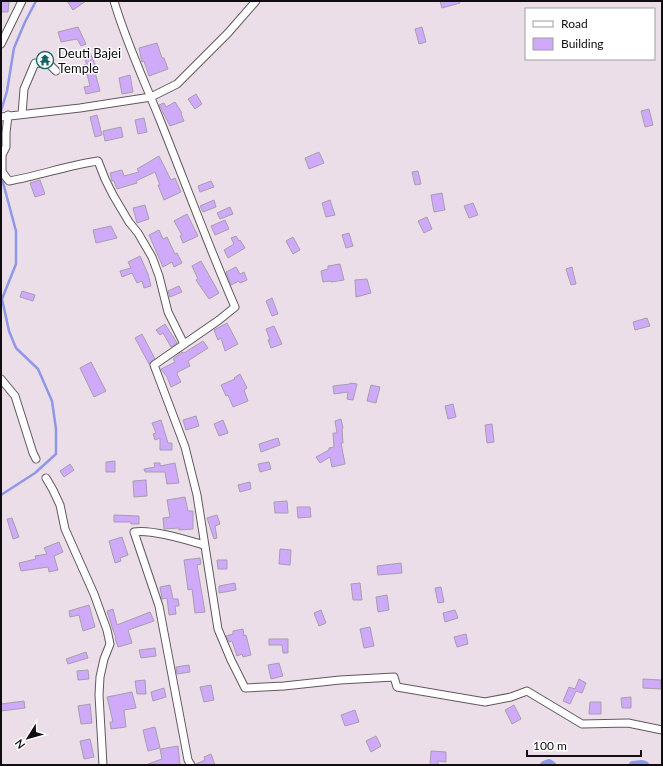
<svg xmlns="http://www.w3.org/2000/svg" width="663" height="766" viewBox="0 0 663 766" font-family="Lato,sans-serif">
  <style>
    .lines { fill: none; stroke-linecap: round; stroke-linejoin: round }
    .stream { stroke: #8f97e7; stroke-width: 2.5 }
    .canal { stroke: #8f97e7; stroke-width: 8 }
    .building { fill: #d0aafa; stroke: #a59fac }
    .minor-casing { stroke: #625860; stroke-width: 9 }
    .minor { stroke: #fff; stroke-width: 7 }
    .labels { text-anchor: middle; stroke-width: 3; stroke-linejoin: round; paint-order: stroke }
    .poi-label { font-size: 13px; fill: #100c0f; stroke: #fff; text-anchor: start }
  </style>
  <rect width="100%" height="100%" fill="#ebdee8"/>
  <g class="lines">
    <path class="stream" d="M1 111 7 91 14 48 25 22 36 1
      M1 495 35 473 56 454V429L52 401 38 369 16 348 9 331 2 299 16 264V231L1 175"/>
    <path class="canal" d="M544 765 549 763 552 765
      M633 765 642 764 645 765"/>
  </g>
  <path class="building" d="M1 1H9L8 12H1Z
    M67 1H86L73 10Z
    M440 1H459L460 3 442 8Z
    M78 27 86 44 81 46 77 39 61 42 58 32Z
    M422 27 426 42 419 44 415 29Z
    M157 43 162 58H164L168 69 149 76 144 61 142 62 139 48Z
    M88 48 98 71 95 72 100 91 86 94 84 87 90 86 87 74H85L83 65 87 64 81 51Z
    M130 75 133 92 122 94 119 78Z
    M196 94 202 104 195 109 188 99Z
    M175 102 182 113 181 114 184 121 170 126 159 105 164 103 166 107Z
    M649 109 653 125 645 127 641 111Z
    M97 115 102 135 95 137 90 117Z
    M144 118 147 132 138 134 135 120Z
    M121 127 123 137 105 141 103 131Z
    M319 152 324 163 309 169 305 158Z
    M159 156 171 180 175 178 181 192 164 200 158 185H160L155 172 136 181 137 183 117 189 114 181H112L110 173 122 170 124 176 139 172 137 169Z
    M418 171 421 184 415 185 412 172Z
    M40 180 45 194 35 197 30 183Z
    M211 181 214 187 200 192 198 186Z
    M442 193 445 210 434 212 431 195Z
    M214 200 216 207 203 212 200 206Z
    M330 200 335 215 326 217 322 203Z
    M473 203 478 215 469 218 464 206Z
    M145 205 149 219 137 223 133 208Z
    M230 207 233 214 220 219 217 213Z
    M187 214 198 236 183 243 180 236 182 235 174 221Z
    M427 217 432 229 424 233 418 221Z
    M225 220 229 229 215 235 211 226Z
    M111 226 117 238 96 243 93 230Z
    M159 230 163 239 167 237 175 254 177 253 182 263 174 267 172 262 163 267 149 235Z
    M349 233 353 246 346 248 342 235Z
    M236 236 239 241 240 240 245 248 228 258 224 250 234 244 231 238Z
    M293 237 300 250 293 254 286 241Z
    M140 256 148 274 151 286 144 288 142 281 137 283 132 273 122 277 120 271 131 268 128 262Z
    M201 261 219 293 209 299 196 280 198 279 192 266Z
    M340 264 344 280 331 282V281L323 282 321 271 328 269V266Z
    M236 267 240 274 244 272 247 280 240 283 239 281 231 285 226 272Z
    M572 267 576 284 571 285 566 269Z
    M367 279 371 293 356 297 355 280Z
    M179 286 182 292 170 297 168 291Z
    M22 291 35 295 33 301 20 297Z
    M272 298 278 314 272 316 266 301Z
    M647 318 650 326 635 330 633 322Z
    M227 323 238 344 225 351 221 338 218 340 214 330Z
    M165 324 177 343 171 347 163 333 160 335 156 330Z
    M274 326 282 344 271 348 268 340H270L266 329Z
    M142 334 155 359 149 364 135 338Z
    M203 341 208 348 188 361 190 366 178 372 177 374 181 382 171 387 167 377 161 369 175 362 173 359 182 352 184 353Z
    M91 362 106 391 94 397 80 368Z
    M240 374 247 388 244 390 248 401 233 407 228 395 226 396 221 385 235 379 234 378Z
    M350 383 357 384 353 400 347 399 348 392 334 394 333 386 350 384Z
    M371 385 380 387 376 403 367 401Z
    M453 404 456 417 448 419 445 406Z
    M196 416 199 426 186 430 183 420Z
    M341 419 343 428 342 429 343 443H341L345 464 332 467 330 457 320 463 316 457 329 450V448L334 447 333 433H337L335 421Z
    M161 420 168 443H172V450H160V438L155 440 153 434 156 433 152 423Z
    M223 420 228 433 219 436 214 424Z
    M492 424 494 442 487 443 485 425Z
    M278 438 280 445 261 452 259 444Z
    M115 461V472H106V462Z
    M269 462 271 469 260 472 258 464Z
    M154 463H160V466L175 463 179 483 167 484 165 472H145L144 469 155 467Z
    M70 464 74 470 64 477 60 471Z
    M146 480 147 496 134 497 133 481Z
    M250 482 251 489 240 492 238 485Z
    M185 497 188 511H193V529L179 530V528L164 529 163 518 170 517 167 500Z
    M287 501 288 513H275L274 502Z
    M297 507H310L311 517 298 518Z
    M114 515 139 516V524H131V522H114Z
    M217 515 220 524 215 526 217 538 214 539 207 518Z
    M12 518 19 537 13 539 7 519Z
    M122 537 128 555 120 558 121 561 115 563 109 541Z
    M59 542 63 552 54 556 58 570 49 572 48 567 21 571 19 563 36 559 35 556 47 554 44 548Z
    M280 549 291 550 290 565 279 564Z
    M200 558 201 564 197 565 205 612 195 613 192 589 188 590 184 560Z
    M217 560H227V569H218Z
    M401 563 402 573 378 575 377 566Z
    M235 583 236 590 219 593V586Z
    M360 583 362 600H353L351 584Z
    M170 585 173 599H178L179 606H175L176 614 169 615 167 598 162 599 160 587Z
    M441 587 444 602 438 603 435 588Z
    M387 595 389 610 378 612 376 597Z
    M89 605 95 627 83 631 79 615 70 617 69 611Z
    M113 609 117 625 150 612 154 621 128 630 132 643 118 647 115 638H116L112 627 107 611Z
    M321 610 326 623 319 626 314 613Z
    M455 610 458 618 445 622 443 613Z
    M370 627 374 646 364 648 360 629Z
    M243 629 244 636 246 635 251 655 243 657 242 654 237 656 232 641 229 642 226 636 233 634V631Z
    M466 634 468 644 457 647 454 637Z
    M269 639H288V653H283L282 645H269Z
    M155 648 156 656 141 658 139 650Z
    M86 652 88 658 68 664 66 659Z
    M279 663 283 676 271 679 268 665Z
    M189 665 190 672 177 674 176 667Z
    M88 670 89 679 78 680 77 671Z
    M579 679 586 683 582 693 576 691 570 704 563 701 569 687 575 689Z
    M643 679 661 680V689L643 688Z
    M145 680 146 694H137L135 681Z
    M211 685 214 700 204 702 200 687Z
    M164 688 166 697 153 701 151 692Z
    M132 692 136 708 124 710 126 727 111 729 110 722H113L107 697Z
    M631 697V708H622L621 698Z
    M24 701 25 708 1 711V704Z
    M590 702H601V714H589Z
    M90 704 92 723 81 724 78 706Z
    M514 705 521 719 512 724 505 710Z
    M355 710 359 722 345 726 341 715Z
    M155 727 160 748 148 751 143 730Z
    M376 736 381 746 371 752 366 741Z
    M90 739 94 757 84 759 80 741Z
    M178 746 180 765H148V764L162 759 160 749Z
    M431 751 446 752V762L438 761V765H430Z
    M211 754 215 765H196V764L205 760 204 757Z"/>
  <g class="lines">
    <g class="minor-casing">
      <path id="minor" d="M114 1C126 42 144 80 160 120 185 182 208 245 235 307L219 320 154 365 185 447 197 495 218 629 231 660 245 688 284 686 340 680 394 677 397 687 485 702 511 697 527 691 582 724 628 723 662 730
        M1 44 22 1
        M22 114 24 89 35 63 49 64 56 71
        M8 115 6 133V147L2 155V172L9 181C39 176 68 165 98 161L105 179 113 195 129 222 138 233 152 257 159 276 168 312 184 344
        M1 117 80 108 151 97 177 84 228 33 256 1
        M1 379 15 396 33 453 36 459
        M46 478 53 490 60 505 65 529 94 594 107 630 110 644 104 659 100 677 99 695 103 765
        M191 765 188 760 159 606 134 532C152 529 187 540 204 545"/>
    </g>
    <use href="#minor" class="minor"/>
  </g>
  <defs>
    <g id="temple-ring" transform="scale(0.9)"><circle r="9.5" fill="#fff" stroke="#146364" stroke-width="1.5"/><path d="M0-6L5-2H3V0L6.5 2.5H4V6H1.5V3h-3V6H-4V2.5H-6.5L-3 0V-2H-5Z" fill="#146364"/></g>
  </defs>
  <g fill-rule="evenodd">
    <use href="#temple-ring" x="45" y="60"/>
  </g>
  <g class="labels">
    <g class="poi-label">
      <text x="58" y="58">Deuti Bajei<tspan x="58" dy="15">Temple</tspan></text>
    </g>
  </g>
  <rect width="663" height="766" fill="none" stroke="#100c0f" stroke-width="4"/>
  <rect x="525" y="8" width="130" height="52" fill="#ffffff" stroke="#9f9e9f"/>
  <rect x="533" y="21" width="20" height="6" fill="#ffffff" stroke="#9f9e9f"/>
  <text x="561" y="28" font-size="12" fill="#100c0f">Road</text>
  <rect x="533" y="38" width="20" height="12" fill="#d0aafa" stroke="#9f9e9f"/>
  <text x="561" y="48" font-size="12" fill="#100c0f">Building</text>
  <g transform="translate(28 738) rotate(233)" stroke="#ffffff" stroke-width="3" paint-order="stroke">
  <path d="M0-3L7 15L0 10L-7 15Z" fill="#100c0f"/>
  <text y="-6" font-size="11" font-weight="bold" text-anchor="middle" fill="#100c0f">N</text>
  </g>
  <path d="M527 750v6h114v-6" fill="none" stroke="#100c0f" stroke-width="2"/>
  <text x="533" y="750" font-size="12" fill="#100c0f" stroke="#ffffff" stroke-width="3" paint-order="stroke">100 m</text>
</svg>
